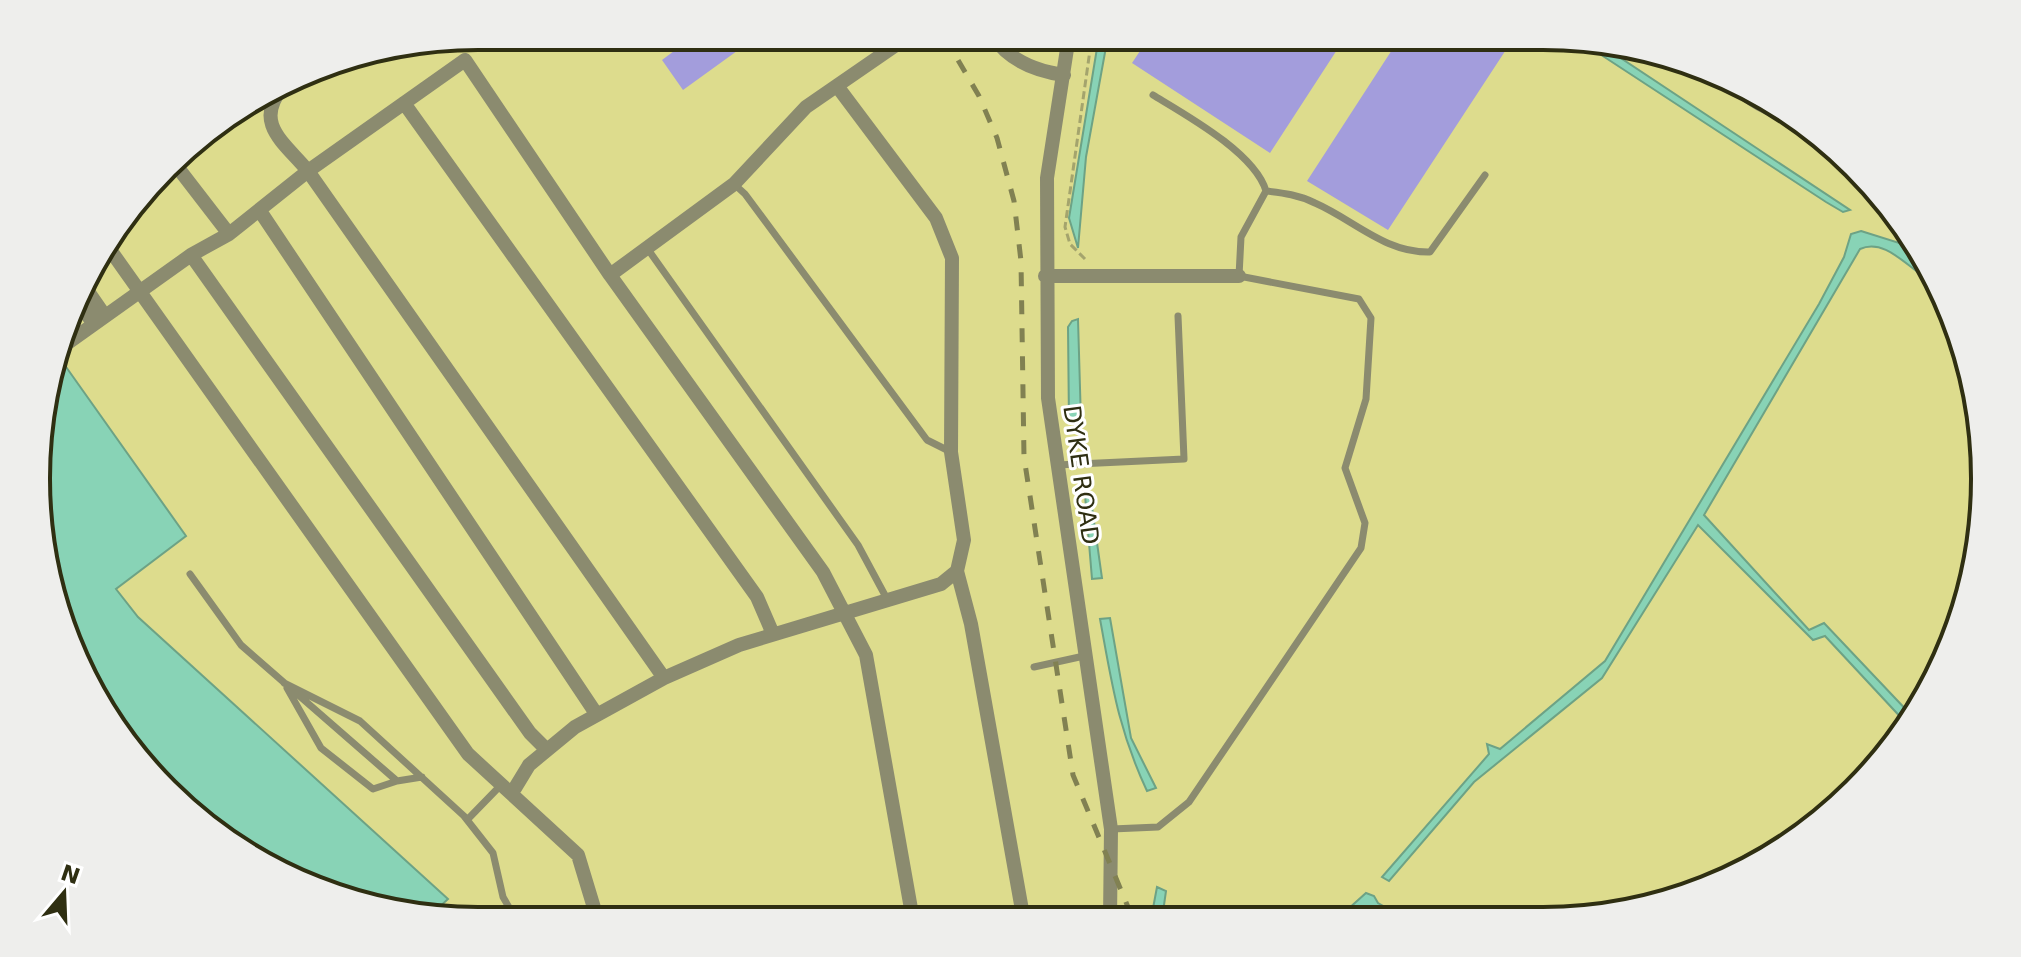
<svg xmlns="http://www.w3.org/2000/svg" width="2021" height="957" viewBox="0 0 2021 957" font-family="'DejaVu Sans',sans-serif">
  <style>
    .built { fill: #dddc8d }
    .water { fill: #88d3b6; stroke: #6da285; stroke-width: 2 }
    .building { fill: #a39ddc }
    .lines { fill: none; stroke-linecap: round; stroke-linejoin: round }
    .path { stroke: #a4a46d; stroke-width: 3; stroke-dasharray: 8 4; stroke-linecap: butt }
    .lane { stroke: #8b8b6f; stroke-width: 7 }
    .street { stroke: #8b8b6f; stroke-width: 14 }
    .rail { stroke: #818152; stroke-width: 5; stroke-dasharray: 14 14; stroke-linecap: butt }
    .labels { text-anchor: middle; stroke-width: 6; stroke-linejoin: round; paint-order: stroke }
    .street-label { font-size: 24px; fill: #2f2f12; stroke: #fff }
    .rim { fill: none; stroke: #2f2f12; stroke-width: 4 }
  </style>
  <rect width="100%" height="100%" fill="#e9e8a2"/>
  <path class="built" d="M479 36H1543L1712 70 1856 166 1951 310 1985 479 1951 648 1894 748 1812 829 1712 887 1601 917 478 921 434 912 447 899 138 617 116 588 186 535 59 357 110 233 209 128 336 60Z"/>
  <path class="water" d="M1099 36H1108L1086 157 1078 248 1069 218Z
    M1586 45 1607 49 1850 210 1843 212 1826 202Z
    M1861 231 1909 246 1926 271 1919 273C1902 261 1882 239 1860 249L1704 515 1809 630 1824 623 1912 716 1907 724 1825 636 1813 640 1698 525 1602 678 1474 782 1389 881 1382 877 1489 754 1487 744 1500 749 1605 661 1819 304 1844 257 1851 234Z
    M1078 319 1081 422 1069 423 1068 327 1072 321Z
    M59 357 186 536 116 589 138 617 448 899 434 912 309 887 166 792 82 675 40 536 45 392Z
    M1090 493 1102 578 1092 579 1085 495Z
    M1110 618 1131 738 1156 788 1147 791C1118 729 1112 684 1100 619Z
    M1157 887 1166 891 1162 919H1151Z
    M1366 893 1374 896 1378 903 1405 918 1369 914 1338 918Z"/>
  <path class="building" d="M694 36H726L737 51 683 90 662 60Z
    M1150 36H1346L1270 153 1132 63Z
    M1401 36H1515L1388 230 1307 181Z"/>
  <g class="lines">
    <path class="path" d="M1085 259 1070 244 1065 227 1092 36"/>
    <path class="lane" d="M1709 69C1730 86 1755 112 1782 116
      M734 184 745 194 927 440 949 451
      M1266 191C1284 193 1299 195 1315 203 1354 220 1385 253 1430 252L1485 175
      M647 248 858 545 887 599
      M1057 465 1184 459 1178 316
      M190 574 241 645 397 781 422 777
      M1034 667 1084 656
      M284 683 360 721 464 816 493 853 503 897 517 921
      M287 688 321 748 373 789 397 781
      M467 820 502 784
      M1112 829 1158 827 1189 802 1361 548 1365 523 1345 468 1366 399 1371 318 1359 299 1239 276 1241 237 1266 191C1255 153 1186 115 1153 95"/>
    <path class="street" d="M993 36C1009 61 1036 71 1064 75
      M1069 36 1047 178 1048 398 1111 829 1110 919
      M535 40 542 36
      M282 88C253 124 285 143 308 171L664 678
      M404 103 757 597 773 634
      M175 164 229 234
      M260 211 597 715
      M106 244 468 754 578 855 598 921
      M191 255 530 733 547 750
      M610 275 734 184 806 107 909 36
      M1045 276H1239
      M87 290 105 316
      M80 305 94 324
      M67 339 69 342 191 255 229 234 308 171 465 60 610 275 823 572 866 655 913 920
      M957 571 971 624 1022 910 1016 919
      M512 793 529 765 575 727 664 678 739 645 941 584 957 571 964 540 951 452 952 258 936 218 837 86"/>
    <path class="rail" d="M944 36 979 96 997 138 1014 201 1021 261 1024 457 1073 775 1133 919"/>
  </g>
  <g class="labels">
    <g class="street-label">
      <text transform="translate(1081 475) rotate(82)" y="8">DYKE ROAD</text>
    </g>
  </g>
  <path d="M0 0H2021V957H0ZM478 50H1543A428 428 0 0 1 1971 478V479A428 428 0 0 1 1543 907H478A428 428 0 0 1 50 479V478A428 428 0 0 1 478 50Z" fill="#eeeeec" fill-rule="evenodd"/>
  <path class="rim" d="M478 50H1543A428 428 0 0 1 1971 478V479A428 428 0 0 1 1543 907H478A428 428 0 0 1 50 479V478A428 428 0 0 1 478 50Z"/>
  <g transform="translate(64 893) rotate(19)" stroke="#ffffff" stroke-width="6" paint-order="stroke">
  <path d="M0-6L14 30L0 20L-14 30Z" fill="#2f2f12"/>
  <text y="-12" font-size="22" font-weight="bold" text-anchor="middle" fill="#2f2f12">N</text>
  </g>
</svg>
